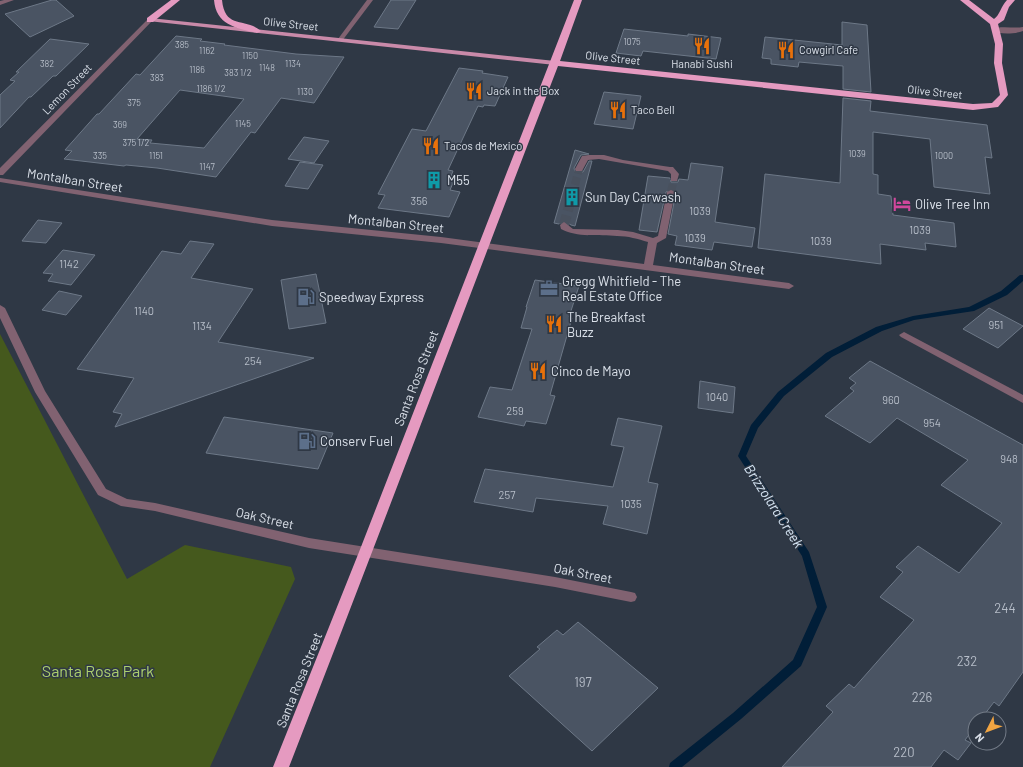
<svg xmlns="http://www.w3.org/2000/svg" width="1023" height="767" viewBox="0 0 1023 767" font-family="Barlow,sans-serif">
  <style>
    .green { fill: #45591d }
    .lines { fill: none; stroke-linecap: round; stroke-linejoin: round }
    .stream { fill: #011e38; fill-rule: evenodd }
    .building { fill: #4a5463; stroke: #6d7887; fill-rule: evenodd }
    .minor-tunnel-far1 { stroke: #49515e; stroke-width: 8; stroke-dasharray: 8 3.5; stroke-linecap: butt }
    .minor-tunnel { stroke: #49515e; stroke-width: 10; stroke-dasharray: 10 4.5; stroke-linecap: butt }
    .minor { fill: #816271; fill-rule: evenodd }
    .major { fill: #c98aa9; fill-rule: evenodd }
    .highway { fill: #e59ac0; fill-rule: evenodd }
    .labels { text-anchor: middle; stroke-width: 3; stroke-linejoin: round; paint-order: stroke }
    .far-number-label { font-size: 9px; fill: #b6bdc8 }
    .far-street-label { font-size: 11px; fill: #dae0e9; stroke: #2f3845 }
    .far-poi-label { font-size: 11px; fill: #dae0e9; stroke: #2f3845; text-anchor: start }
    .number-label { font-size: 11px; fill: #b6bdc8 }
    .street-label { font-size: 13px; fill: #dae0e9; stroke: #2f3845 }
    .poi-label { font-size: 13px; fill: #dae0e9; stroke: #2f3845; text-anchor: start }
    .near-number-label { font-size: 13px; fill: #b6bdc8 }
    .water-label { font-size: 14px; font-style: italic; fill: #d6e5f4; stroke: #2f3845 }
    .near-park-label { font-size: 16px; fill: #add06e; stroke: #2f3845 }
  </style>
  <rect width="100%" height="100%" fill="#2f3845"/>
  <path class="green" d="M0 334 127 579 185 545 291 567 295 579 210 767H0Z"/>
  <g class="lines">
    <path class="stream" d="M1020 275H1023V281L1007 295 974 311 914 320 882 331 832 357 784 396 758 428 746 456 809 552 827 607 801 666 741 719 682 767H669L670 763 733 713 793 660 817 607 802 556 738 456 751 425 778 392 826 353 876 327 913 316 969 307 1001 291Z"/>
  </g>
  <path class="building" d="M52 0H56L74 16 30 37 5 14Z
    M391 0H416L398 29 374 27Z
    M842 22 867 25 871 92 843 89V66L799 62 798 67 771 64V59L762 58 765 37 842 45Z
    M624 29 688 36V34L721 38 716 59 643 51 641 56 616 53Z
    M176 36 202 39 200 41 225 44 224 45 296 54 344 57 314 103 281 98 255 133 251 132 216 177 157 168 126 165 124 166 64 159 72 151 65 150 97 114H99L136 74 140 75ZM180 90 244 99 204 148 150 143 152 140 137 139Z
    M50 39 89 44 56 76H53L31 97H29L0 128V95L15 81 10 80 19 72H16Z
    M459 68 483 71 482 73 508 77 495 106 484 105 483 107 478 106 448 170 453 171 451 176H456L450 190 460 192 449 217 378 208 385 195 378 194 412 129 426 131Z
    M604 92 641 96 633 129 594 124Z
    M843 98 871 101 870 111 987 125 992 158 985 157 990 194 934 187 930 139 873 132V174L878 175V194L891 196 893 215 954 223 956 247 925 243 926 250 880 244 881 264 758 248 765 174 840 183Z
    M304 137 329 141 314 163 288 159Z
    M575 150 589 154 581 155 574 168 575 172H583L589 161H592L575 226 571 225 564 220 559 224 554 223Z
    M300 162 323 165 308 189 285 186Z
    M691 163 723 167 715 222 755 228 752 247 714 242 712 250 675 245 677 236 668 234 676 192 672 189 666 192 657 232 639 230 648 176 670 178 671 182H678L679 179 688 180Z
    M38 220 62 223 46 243 22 241Z
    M190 241 214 244 191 278 253 289 218 342 314 358 115 427 122 414 113 412 134 378 77 369 162 251 181 254Z
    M63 250 95 255 71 285 48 281 53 274 43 273Z
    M316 274 326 323 289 329 281 280Z
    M535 280 579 286 569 317 572 318 550 395 555 396 546 424 526 421 524 426 478 417 490 387 512 390 532 329 521 328 527 307H526Z
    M59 291 82 296 66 315 42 310Z
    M989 308 1023 326 998 348 963 329Z
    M870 361 1023 445V672L999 706 994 702 981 719H975V727L965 740 971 743 958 760 944 750 931 767H782L833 712 826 706 849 684 854 688 914 620 880 597 903 572 896 567 918 546 959 573 1002 523 941 485 968 460 897 418 870 443 825 416 854 391 850 388 856 383 849 378Z
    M700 381 735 387 733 413 698 408Z
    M224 417 333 433 318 469 206 453Z
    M618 418 662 426 648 482 658 484 647 534 603 524 608 506 536 498 533 512 474 502 485 469 613 487 624 447 611 445Z
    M578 622 658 688 592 751 509 676 540 649 537 647 557 630 563 635Z"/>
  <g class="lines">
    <path class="minor-tunnel-far1" d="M671 192 674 179
      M572 196 579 169"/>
    <path class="minor-tunnel" d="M564 225 572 195"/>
    <path class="minor" d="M4 0H14L0 5V1Z
      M367 0H373L342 41H338V39Z
      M148 19 153 20 3 175H0V168Z
      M1023 27V31C1015 34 999 35 992 30 999 25 1014 29 1023 27Z
      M589 155H604L623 160 670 167H673L679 174 677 181H671V174L668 171 599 159 588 160 582 171H576L575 169 582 156Z
      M0 178 272 220 441 237 644 264 648 242C638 239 628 236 617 236 599 234 577 238 561 229L560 225 564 222 573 229 618 230 633 232 653 238 658 236 667 192 671 190 675 192 666 238 657 243 653 265 789 283 794 286 789 289 441 243 272 226 0 182Z
      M0 305 5 308 45 391 106 489 127 499 155 503 309 538 555 577 631 592 635 593 637 597 635 601 631 602 555 587 309 548 155 511 121 506 98 495 35 392 0 318Z
      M904 332 1023 395V403L901 337 899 335Z"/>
    <path class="major" d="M150 18 555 61 559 63 555 65 148 21V19Z"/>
    <path class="highway" d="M171 0H180L153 22H147V18Z
      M214 0H222C225 30 245 17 261 31L257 33C236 28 216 25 214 0Z
      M574 0H582L560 61 973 104 992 103 1000 95 994 63 995 44 990 24 960 0H969L994 19C1000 15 1001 6 1007 0H1015L1009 7 1004 20 998 24 1003 44 1002 63 1008 95 998 107 973 110 558 66C468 299 380 534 289 767H273L359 552Z"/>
  </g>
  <defs>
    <g id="restaurant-bare" transform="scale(1.38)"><path d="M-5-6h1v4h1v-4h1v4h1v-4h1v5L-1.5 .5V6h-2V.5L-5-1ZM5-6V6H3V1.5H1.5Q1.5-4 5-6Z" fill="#e8710a" stroke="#2f3845" stroke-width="2.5" paint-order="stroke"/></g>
    <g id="building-bare" transform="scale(1.38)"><path d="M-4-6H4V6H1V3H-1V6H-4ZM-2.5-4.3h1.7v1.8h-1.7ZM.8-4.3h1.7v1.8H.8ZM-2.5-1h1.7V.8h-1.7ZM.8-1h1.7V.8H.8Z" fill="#0f9aa8" stroke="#2f3845" stroke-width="2.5" paint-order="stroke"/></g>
    <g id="hotel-bare" transform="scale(1.38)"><path d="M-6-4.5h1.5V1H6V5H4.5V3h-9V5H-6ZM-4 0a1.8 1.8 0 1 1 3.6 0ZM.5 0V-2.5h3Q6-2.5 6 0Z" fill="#d1479c" stroke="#2f3845" stroke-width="2.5" paint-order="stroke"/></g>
    <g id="office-bare" transform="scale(1.38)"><path d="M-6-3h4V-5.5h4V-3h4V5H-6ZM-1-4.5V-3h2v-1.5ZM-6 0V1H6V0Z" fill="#5c6f8a" stroke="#2f3845" stroke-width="2.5" paint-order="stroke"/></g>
    <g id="fuel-bare" transform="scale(1.38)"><path d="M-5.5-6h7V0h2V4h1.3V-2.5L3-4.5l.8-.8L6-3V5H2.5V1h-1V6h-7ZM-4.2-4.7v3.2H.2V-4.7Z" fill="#5c6f8a" stroke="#2f3845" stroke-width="2.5" paint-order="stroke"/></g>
  </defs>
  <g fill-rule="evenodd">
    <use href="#restaurant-bare" x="702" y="46"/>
    <use href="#restaurant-bare" x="786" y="50"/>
    <use href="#restaurant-bare" x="474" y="91"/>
    <use href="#restaurant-bare" x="618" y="110"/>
    <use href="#restaurant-bare" x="431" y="146"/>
    <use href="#building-bare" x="434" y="180"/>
    <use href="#building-bare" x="572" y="197"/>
    <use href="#hotel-bare" x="902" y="204"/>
    <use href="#office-bare" x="549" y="288"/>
    <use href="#fuel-bare" x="306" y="297"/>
    <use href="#restaurant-bare" x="554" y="324"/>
    <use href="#restaurant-bare" x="538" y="371"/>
    <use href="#fuel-bare" x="307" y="441"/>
  </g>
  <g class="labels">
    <g class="far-number-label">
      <text x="632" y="45">1075</text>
      <text x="182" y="48">385</text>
      <text x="207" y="54">1162</text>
      <text x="250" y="59">1150</text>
      <text x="47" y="67">382</text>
      <text x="293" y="67">1134</text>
      <text x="267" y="71">1148</text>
      <text x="197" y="73">1186</text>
      <text x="238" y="76">383 1/2</text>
      <text x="157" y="81">383</text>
      <text x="211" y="92">1186 1/2</text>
      <text x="305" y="95">1130</text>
      <text x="134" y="106">375</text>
      <text x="243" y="127">1145</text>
      <text x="120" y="128">369</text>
      <text x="136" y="146">375 1/2</text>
      <text x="857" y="157">1039</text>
      <text x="100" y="159">335</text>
      <text x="156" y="159">1151</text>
      <text x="944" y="159">1000</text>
      <text x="207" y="170">1147</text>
    </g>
    <g class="far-street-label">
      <text transform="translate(291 24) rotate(6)" y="4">Olive Street</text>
      <text transform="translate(613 58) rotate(6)" y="4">Olive Street</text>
      <text transform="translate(67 89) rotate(-46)" y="4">Lemon Street</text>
      <text transform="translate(935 92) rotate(6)" y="4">Olive Street</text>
    </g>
    <g class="far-poi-label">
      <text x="799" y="54">Cowgirl Cafe</text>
      <text x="702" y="68" text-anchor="middle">Hanabi Sushi</text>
      <text x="487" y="95">Jack in the Box</text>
      <text x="631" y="114">Taco Bell</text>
      <text x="444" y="150">Tacos de Mexico</text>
    </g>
    <g class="number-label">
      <text x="419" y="205">356</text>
      <text x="700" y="215">1039</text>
      <text x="920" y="234">1039</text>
      <text x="695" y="242">1039</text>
      <text x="821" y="245">1039</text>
      <text x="69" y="268">1142</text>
      <text x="144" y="315">1140</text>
      <text x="996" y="329">951</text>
      <text x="202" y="330">1134</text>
      <text x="253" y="365">254</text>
      <text x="717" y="401">1040</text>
      <text x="891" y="404">960</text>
      <text x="515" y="415">259</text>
      <text x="932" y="427">954</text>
      <text x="1009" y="463">948</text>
      <text x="507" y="499">257</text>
      <text x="631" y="508">1035</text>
    </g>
    <g class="street-label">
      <text transform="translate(75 180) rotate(9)" y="5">Montalban Street</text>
      <text transform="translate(396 223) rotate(6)" y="5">Montalban Street</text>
      <text transform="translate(717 263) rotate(8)" y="5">Montalban Street</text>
      <text transform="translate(416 378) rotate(-69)" y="5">Santa Rosa Street</text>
      <text transform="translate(265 518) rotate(13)" y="5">Oak Street</text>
      <text transform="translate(583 573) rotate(11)" y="5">Oak Street</text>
      <text transform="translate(299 680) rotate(-68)" y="5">Santa Rosa Street</text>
    </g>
    <g class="poi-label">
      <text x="447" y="185">M55</text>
      <text x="585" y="202">Sun Day Carwash</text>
      <text x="915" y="209">Olive Tree Inn</text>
      <text x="562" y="286">Gregg Whitfield - The<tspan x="562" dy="15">Real Estate Office</tspan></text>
      <text x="319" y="302">Speedway Express</text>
      <text x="567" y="322">The Breakfast<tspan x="567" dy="15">Buzz</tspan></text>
      <text x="551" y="376">Cinco de Mayo</text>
      <text x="320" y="446">Conserv Fuel</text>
    </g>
    <g class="near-number-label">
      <text x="1005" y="613">244</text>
      <text x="967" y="666">232</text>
      <text x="583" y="687">197</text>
      <text x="922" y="702">226</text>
      <text x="904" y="757">220</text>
    </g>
    <g class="water-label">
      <text transform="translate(774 506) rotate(57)" y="5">Brizzolara Creek</text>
    </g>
    <g class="near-park-label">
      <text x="98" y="677">Santa Rosa Park</text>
    </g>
  </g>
  <g transform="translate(987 731) rotate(228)"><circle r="19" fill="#2f3845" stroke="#737b87"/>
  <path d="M0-3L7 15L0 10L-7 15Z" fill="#f2a542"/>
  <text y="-6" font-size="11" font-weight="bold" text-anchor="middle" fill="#dae0e9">N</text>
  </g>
</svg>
